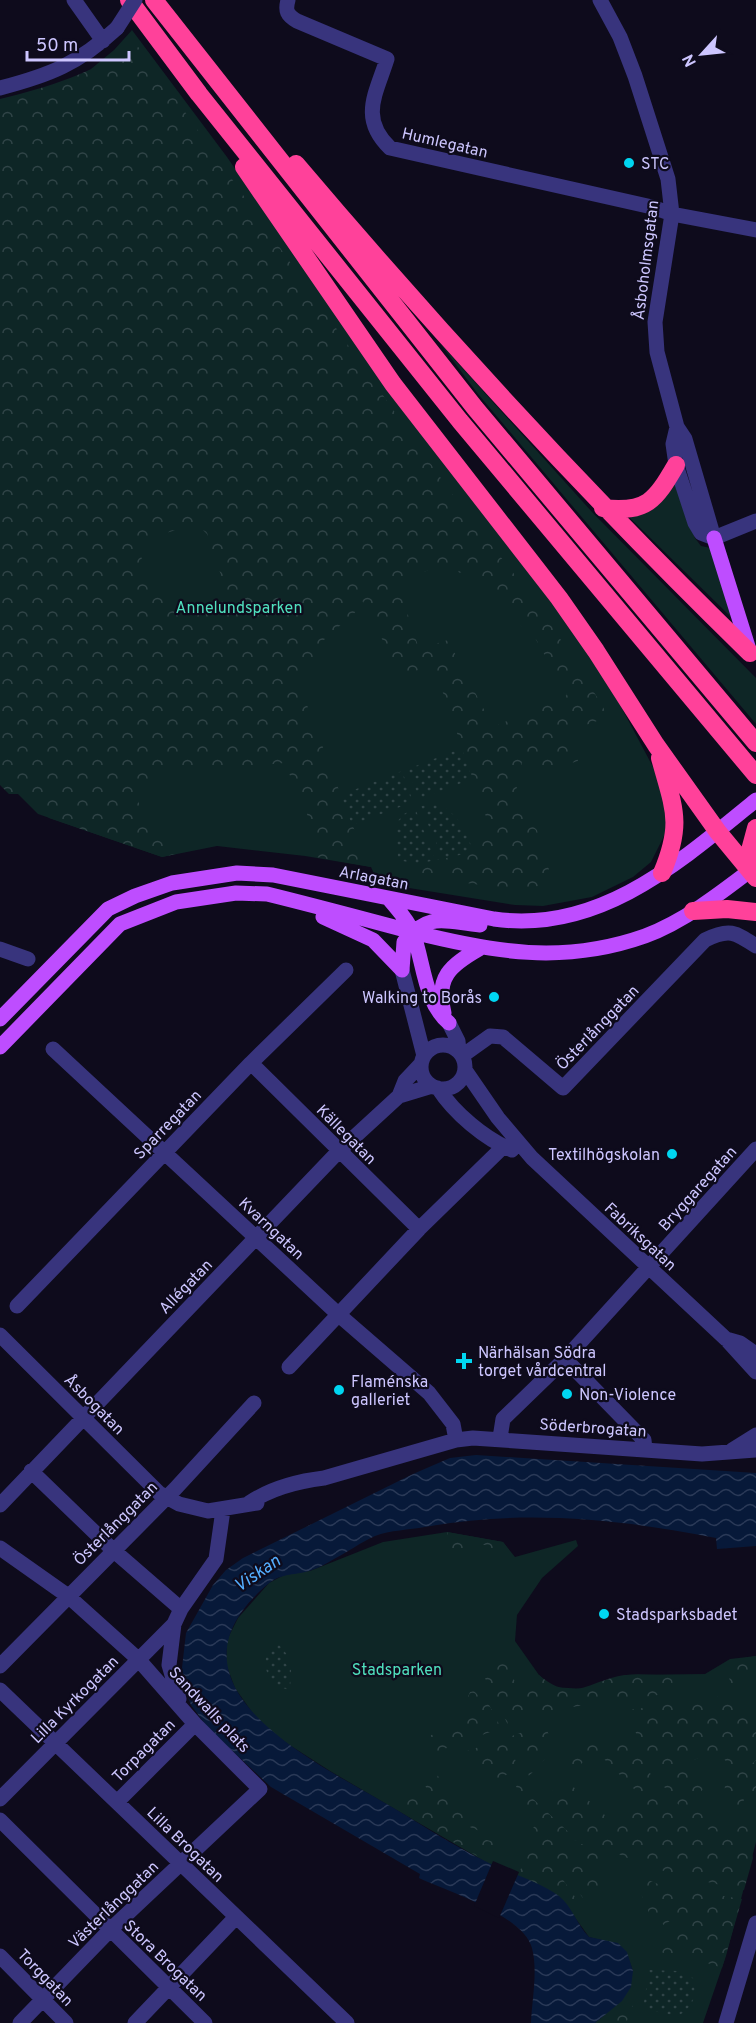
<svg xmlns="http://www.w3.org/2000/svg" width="756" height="2023" viewBox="0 0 756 2023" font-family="Overpass,sans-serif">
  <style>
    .green { fill: #0e2626 }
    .forest { fill: url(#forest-crowns); fill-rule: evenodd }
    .garden { fill: url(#garden-dots) }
    .water { fill: url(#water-waves) }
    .pier { fill: #0e0b1c }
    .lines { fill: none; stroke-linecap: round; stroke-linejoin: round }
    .minor { stroke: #38347d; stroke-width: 15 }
    .major { stroke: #be4dff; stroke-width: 15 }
    .highway { stroke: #ff419a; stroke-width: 18 }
    .minor-bridge { stroke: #38347d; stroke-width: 15 }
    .poi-dot { fill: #00d6f1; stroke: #0e0b1c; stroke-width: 2 }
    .labels { text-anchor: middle; stroke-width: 4.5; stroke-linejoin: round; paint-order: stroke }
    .street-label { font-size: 16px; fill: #cdc6ff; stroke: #0e0b1c }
    .poi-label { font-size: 16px; fill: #cdc6ff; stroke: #0e0b1c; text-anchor: start }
    .park-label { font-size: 16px; fill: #50e0be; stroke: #0e0b1c }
    .water-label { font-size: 18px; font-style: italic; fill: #54aeff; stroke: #0e0b1c }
  </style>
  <defs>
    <pattern id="forest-crowns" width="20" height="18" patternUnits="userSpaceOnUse" patternTransform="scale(1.5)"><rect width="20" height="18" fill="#0e2626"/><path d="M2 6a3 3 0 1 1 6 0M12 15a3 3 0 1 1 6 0" fill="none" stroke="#304447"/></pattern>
    <pattern id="garden-dots" width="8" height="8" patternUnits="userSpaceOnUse" patternTransform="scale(1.5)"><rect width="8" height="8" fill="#0e2626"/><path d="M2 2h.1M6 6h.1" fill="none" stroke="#304447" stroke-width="1.8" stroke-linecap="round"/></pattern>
    <pattern id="water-waves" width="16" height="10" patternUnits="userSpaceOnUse" patternTransform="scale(1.5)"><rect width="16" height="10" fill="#071939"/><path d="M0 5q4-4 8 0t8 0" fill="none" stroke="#2a3957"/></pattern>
  </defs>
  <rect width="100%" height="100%" fill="#0e0b1c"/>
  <path class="green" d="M132 30 227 157 327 302 568 621 618 701 653 767 669 810 665 834 651 862 633 877 592 897 543 906 515 905 378 883 371 867 305 856 217 846 162 857 38 814 0 776 38 92 94 69H91L114 50Z
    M439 342 592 512 756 678V724L478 394Z
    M676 481 695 538 701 546 711 548 731 617 630 518 665 498Z
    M447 1532 503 1542 515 1557 576 1540 578 1546 542 1578 517 1615 515 1641 539 1675 552 1687 585 1689 625 1675 705 1674 730 1659 756 1656V1842L726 1956 703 2023H595L605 2014 633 1971C623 1940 617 1945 589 1937L571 1912 330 1771 288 1744 259 1722 235 1688 226 1664 227 1640 238 1618 269 1583 288 1573 310 1571 383 1542Z"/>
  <path class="forest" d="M133 44 141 49 459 504 540 607 602 705 606 713 597 721 570 731 578 761 541 773 522 762 513 806 537 830 553 883C515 895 445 879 405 873L404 861 418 864 468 853 492 834 433 664 401 677 363 601 351 618 327 635 307 670 298 681 351 822 371 867 316 857 306 809 284 763 218 769 200 763 143 781 135 791C142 818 156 835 176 854L162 857 49 818 28 794H9L0 785V99C49 87 92 74 133 44ZM190 526 200 527 207 534 229 599 187 615C161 600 143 584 141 552L159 535ZM455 561 459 573 476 567 485 596 497 594 509 616 534 636 567 695 493 727 448 640 419 649 397 581Z
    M447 1532 503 1542 509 1550 494 1553 487 1545H470L467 1548 468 1556 451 1559Z
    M756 1656V1677L730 1686 728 1661Z
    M496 1661 507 1663 518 1689 530 1685 539 1675C574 1705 591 1679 626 1675 641 1673 657 1676 673 1675L672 1693 558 1709 508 1725 480 1668Z
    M474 1691 482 1699 485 1697 501 1728 436 1752 432 1751 428 1736 465 1725 471 1713 467 1699 470 1692Z
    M730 1695 756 1729V1751L751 1758 729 1769 725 1760 713 1753 656 1773 628 1717 629 1710Z
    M544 1724 555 1748 529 1776 512 1736Z
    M506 1738 531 1797 577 1840 563 1841 549 1850 531 1840V1830L539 1822 521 1797 510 1773 492 1782 480 1773 482 1760 476 1752 445 1762 443 1759Z
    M611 1738C621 1742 631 1746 639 1754 646 1761 650 1774 655 1783 665 1803 688 1839 714 1838 728 1838 733 1836 741 1825L747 1827 752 1835 750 1843 753 1858 744 1890C661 1872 602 1861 540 1797L569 1783 616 1825 641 1796 601 1756H589L574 1771 564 1759 586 1742Z
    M756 1760V1800L749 1799 745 1794 742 1809H739L736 1802 732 1805C725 1795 722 1788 728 1776L750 1766Z
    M696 1765 695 1772 703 1789 691 1806 718 1820 735 1819C718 1859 669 1796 659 1779Z
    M423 1768C439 1769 454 1798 464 1809 472 1818 482 1821 487 1833 459 1826 420 1802 423 1768Z
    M410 1777C419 1782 423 1794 429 1803 447 1828 470 1837 500 1843L491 1864 406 1815 405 1809 394 1798 403 1791Z
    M582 1844 601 1856 597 1896 585 1901 552 1855Z
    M531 1850 541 1852 547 1857 580 1904 569 1908 561 1897 518 1874Z
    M633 1874 663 1886 742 1899 722 1968 683 1955 667 1961 658 1944 680 1926 674 1918 664 1925 650 1915Z
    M622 2001 632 2005 633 2008 626 2023H595Z"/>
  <path class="garden" d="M462 748 472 779 419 799 408 769Z
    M402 771 413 802 352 825 341 795Z
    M437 803C458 814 464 828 473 850L468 853 442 859 436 844 438 836 430 829 421 806Z
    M415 808 435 860 418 864 398 860 396 823 404 814Z
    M276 1641 289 1657 285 1663 291 1670 290 1690C265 1685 257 1659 276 1641Z
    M649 1970 677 1971 693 1978C697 1996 694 2006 678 2016L643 2009Z"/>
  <path class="water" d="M476 1455 756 1473V1546L717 1549 716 1538C620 1519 522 1509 425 1527 409 1530 390 1530 375 1536 361 1542 348 1552 334 1559 327 1563 319 1568 312 1570 296 1576 282 1572 268 1584 155 1680 301 1755 378 1799 415 1820 451 1845 489 1863 512 1874 538 1881 559 1896 572 1906 577 1925 589 1937L618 1943 627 1952 633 1971 631 1987 622 2001 595 2023H531C532 1999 538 1971 532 1948 523 1915 449 1892 419 1878L420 1874 271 1787 208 1728 191 1705 185 1690 182 1668 186 1633 213 1585 226 1570 243 1558 413 1474 450 1458Z"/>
  <path class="pier" d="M493 1861 519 1872 499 1918 474 1906Z"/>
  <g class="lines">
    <path class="minor" d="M74 0 103 41
      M288 0C285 11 287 15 297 21L387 59C376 94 359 118 390 148L652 207 672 214 756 230
      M600 0 620 37 635 76 668 179 672 214 655 322 657 352 677 427 685 439 714 538
      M0 88C50 75 78 64 117 28
      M677 427 673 444 676 465 695 523 701 533 714 538
      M714 538 756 521
      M0 949 28 959
      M402 970 424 1056
      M449 1023 458 1041 459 1051
      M421 1067a22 22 0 1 1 44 0a22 22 0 1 1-44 0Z
      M53 1049 339 1315 429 1393 453 1424 456 1440
      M462 1056 490 1036 503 1037 563 1088 705 940C729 928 735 932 756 946
      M251 1063 419 1229
      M465 1070 498 1118 532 1158 726 1339 756 1372
      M438 1088C454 1113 485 1139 512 1150
      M399 1096 432 1086
      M17 1306 251 1063 346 970
      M0 1335 159 1493 179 1504 208 1511 257 1503
      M726 1339 740 1343 756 1354
      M565 1359 644 1440 645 1449
      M289 1367 419 1229 503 1147
      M500 1438 503 1419 565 1359 756 1149
      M732 1450 756 1435
      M31 1471 113 1550 181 1609
      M249 1503C270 1489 299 1481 324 1478L456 1440 473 1438 702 1454 756 1450
      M0 1505 338 1152 399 1096 405 1081 421 1064
      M0 1548 68 1596 138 1659 195 1724 260 1789 110 1930 20 2023
      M0 1666 175 1489 254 1403
      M0 1690 347 2023
      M179 1699 169 1665 174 1624 181 1609 216 1559 223 1510
      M0 1799 174 1624
      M117 1802 195 1724
      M0 1820 205 2023
      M0 1956 66 2023
      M135 2023 236 1917
      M726 2023 756 1923"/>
    <path class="major" d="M714 538 750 653
      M389 899C398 910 408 920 413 933 424 963 424 1002 449 1023
      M323 917 373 940 402 970
      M402 970 404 942C429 911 446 922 480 925
      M444 1013C435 977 451 965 479 949
      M0 1019 108 909 135 896 172 883 237 873 273 875 494 919C599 934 680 862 756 800
      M0 1047 120 924 176 902 236 893 267 894C316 906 364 919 413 932 493 952 563 965 645 936 685 921 722 892 756 866"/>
    <path class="highway" d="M129 0 199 94 460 421 756 775
      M154 0 475 408 756 743
      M296 164C440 334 590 497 750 653
      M244 167 393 384 559 598 596 651 656 745 718 832 756 878
      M603 508C647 513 655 501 676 465
      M660 758C674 809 683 823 662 873
      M750 871 749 854 756 828
      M693 911 727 909 756 912"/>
    <path class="minor-bridge" d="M117 28 135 0"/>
  </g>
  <g class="poi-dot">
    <circle cx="629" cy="163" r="6"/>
    <circle cx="494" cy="997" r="6"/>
    <circle cx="672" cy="1154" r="6"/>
    <path d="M461 1352h6v6h6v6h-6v6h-6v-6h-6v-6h6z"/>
    <circle cx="339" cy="1390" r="6"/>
    <circle cx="567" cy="1394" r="6"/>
    <circle cx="604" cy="1614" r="6"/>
  </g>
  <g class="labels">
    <g class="street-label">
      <text transform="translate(445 142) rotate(13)" y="6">Humlegatan</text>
      <text transform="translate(645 260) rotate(-83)" y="6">Åsboholmsgatan</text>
      <text transform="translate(374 877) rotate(11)" y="6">Arlagatan</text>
      <text transform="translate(597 1027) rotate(-46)" y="6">Österlånggatan</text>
      <text transform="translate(167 1124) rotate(-46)" y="6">Sparregatan</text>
      <text transform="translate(347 1134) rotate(45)" y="6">Källegatan</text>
      <text transform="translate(697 1188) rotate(-48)" y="6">Bryggaregatan</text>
      <text transform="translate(272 1228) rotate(43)" y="6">Kvarngatan</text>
      <text transform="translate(641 1236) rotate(43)" y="6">Fabriksgatan</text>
      <text transform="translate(185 1286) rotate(-46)" y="6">Allégatan</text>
      <text transform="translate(95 1404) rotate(45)" y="6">Åsbogatan</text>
      <text transform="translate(593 1427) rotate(4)" y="6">Söderbrogatan</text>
      <text transform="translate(115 1523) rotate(-45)" y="6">Österlånggatan</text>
      <text transform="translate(74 1699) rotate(-45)" y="6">Lilla Kyrkogatan</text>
      <text transform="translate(210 1709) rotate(47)" y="6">Sandwalls plats</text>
      <text transform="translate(143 1750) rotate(-45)" y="6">Torpagatan</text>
      <text transform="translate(186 1844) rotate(44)" y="6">Lilla Brogatan</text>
      <text transform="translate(113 1904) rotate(-44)" y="6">Västerlånggatan</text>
      <text transform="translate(166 1960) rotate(44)" y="6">Stora Brogatan</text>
      <text transform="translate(46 1977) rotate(46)" y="6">Torggatan</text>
    </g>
    <g class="poi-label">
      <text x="641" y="169">STC</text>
      <text x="482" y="1003" text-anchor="end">Walking to Borås</text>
      <text x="660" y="1160" text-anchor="end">Textilhögskolan</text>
      <text x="478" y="1358">Närhälsan Södra<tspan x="478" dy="18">torget vårdcentral</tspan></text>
      <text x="351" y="1387">Flaménska<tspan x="351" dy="18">galleriet</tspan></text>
      <text x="579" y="1400">Non-Violence</text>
      <text x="616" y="1620">Stadsparksbadet</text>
    </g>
    <g class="park-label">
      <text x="239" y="613">Annelundsparken</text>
      <text x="397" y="1675">Stadsparken</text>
    </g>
    <g class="water-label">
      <text transform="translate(257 1573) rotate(-34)" y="6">Viskan</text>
    </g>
  </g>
  <g transform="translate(702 54) rotate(243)" stroke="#0e0b1c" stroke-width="4.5" paint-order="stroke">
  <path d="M0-4.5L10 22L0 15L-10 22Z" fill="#cdc6ff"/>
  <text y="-9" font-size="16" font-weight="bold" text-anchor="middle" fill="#cdc6ff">N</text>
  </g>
  <path d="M27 51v9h102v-9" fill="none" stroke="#cdc6ff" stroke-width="3"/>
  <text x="36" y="51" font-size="18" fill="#cdc6ff" stroke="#0e0b1c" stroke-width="4.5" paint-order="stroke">50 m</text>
</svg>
